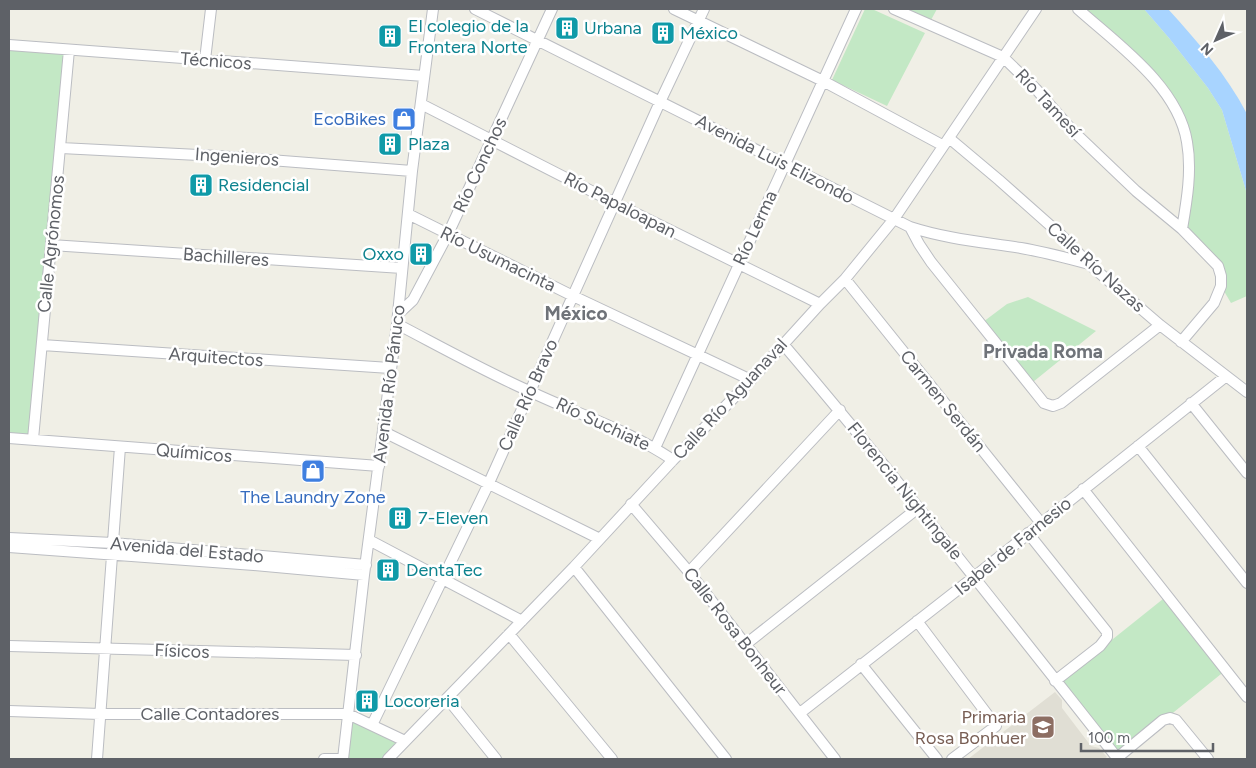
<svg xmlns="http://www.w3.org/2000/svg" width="1256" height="768" viewBox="0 0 1256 768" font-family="Figtree,sans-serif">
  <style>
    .education { fill: #e0ded4 }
    .green { fill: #c3e8c5 }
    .water { fill: #a8d4ff }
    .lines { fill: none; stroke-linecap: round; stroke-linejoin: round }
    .minor-casing { stroke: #bbbdc2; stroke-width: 12 }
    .minor { stroke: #fff; stroke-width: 10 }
    .labels { text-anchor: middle; stroke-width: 5; stroke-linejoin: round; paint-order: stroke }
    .culture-label { font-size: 18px; fill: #0d838f; stroke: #fff; text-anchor: start }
    .street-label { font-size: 18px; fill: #5e6167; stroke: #fff }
    .shop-label { font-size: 18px; fill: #366cbe; stroke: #fff; text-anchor: end }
    .education-label { font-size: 18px; fill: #785e54; stroke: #fff; text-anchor: end }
    .neighbourhood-label { font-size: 19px; font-weight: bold; fill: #6f7379; stroke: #fff }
  </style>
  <rect width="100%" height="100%" fill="#f0efe6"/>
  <path class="education" d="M1055 692 1062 700V708L1091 746 1099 748 1107 757 1104 759H968Z"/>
  <path class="green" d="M865 9H872L925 33 887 106 832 80Z
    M908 9H937L931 20Z
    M1078 9H1144L1169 38 1208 88 1222 110 1247 194V296L1231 303 1221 286V276L1182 229 1187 140 1167 95Z
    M9 45 68 50 33 439 9 438Z
    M1028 297 1096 331 1033 382 983 322 1007 304Z
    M1168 595 1226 670 1117 758 1055 681 1113 639Z
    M348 714 405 741 388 759H343Z"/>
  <path class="water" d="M1144 9H1168C1197 41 1227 75 1247 114V194L1222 110 1208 88 1169 38Z"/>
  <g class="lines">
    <g class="minor-casing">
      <path id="minor" d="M475 9 910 227C947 239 983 242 1021 248 1044 252 1067 258 1089 264
        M674 9 823 81 942 145
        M894 9 1003 57 1036 89 1071 129 1136 191 1182 229 1218 266 1221 276V286L1214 303 1181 342
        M1078 9C1117 44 1178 86 1187 142 1192 170 1187 200 1182 229
        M9 45 424 76
        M205 60 211 9
        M421 104 615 203 820 304
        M949 138 999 180 1061 235 1089 264 1160 325 1247 392
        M61 148 218 156 412 171
        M408 214 573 296 751 380
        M910 227 919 244 931 262 1044 403 1053 406 1061 403 1160 325
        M51 245 402 268
        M845 279 1041 523
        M398 314 413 300 448 234 552 9
        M397 324C441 347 484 371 529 391 577 414 629 430 673 460
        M783 344C898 479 1008 620 1118 759
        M42 345 390 368
        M1191 403 1247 473
        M384 432 600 539
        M9 438 379 466
        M33 439 69 50
        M1138 446 1247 583
        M655 448 856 9
        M1083 489 1247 697
        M631 504 689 572 835 759
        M1028 533 1107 632V637L1100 646 1055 681
        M9 538 113 543 366 565
        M369 540 522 621
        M9 547 254 565 364 575
        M574 567 726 759
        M689 572 840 410
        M917 621 996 726 952 759
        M509 634 612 759
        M746 644 918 508
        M9 646 356 655
        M861 664 937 759
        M447 698 496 759
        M9 711 100 714H348L405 741
        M800 713 974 577 1225 377
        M372 725 488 485 660 102 704 9
        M1117 758 1163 720 1170 718 1176 720 1208 759
        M97 759 120 447
        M324 759H343
        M343 759 364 575 397 324 412 171 433 9
        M388 759 574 567 673 460 751 380 820 304 845 279 894 219 1036 9"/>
    </g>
    <use href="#minor" class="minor"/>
  </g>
  <defs>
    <g id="building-square" transform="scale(1.25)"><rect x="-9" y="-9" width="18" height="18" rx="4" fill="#0f9aa8" stroke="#fff"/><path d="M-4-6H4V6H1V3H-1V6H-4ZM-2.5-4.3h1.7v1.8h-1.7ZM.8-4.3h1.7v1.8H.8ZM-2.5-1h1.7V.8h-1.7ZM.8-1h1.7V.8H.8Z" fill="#fff"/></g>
    <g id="shop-square" transform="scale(1.25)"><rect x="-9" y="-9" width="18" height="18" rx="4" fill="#3f7fe0" stroke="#fff"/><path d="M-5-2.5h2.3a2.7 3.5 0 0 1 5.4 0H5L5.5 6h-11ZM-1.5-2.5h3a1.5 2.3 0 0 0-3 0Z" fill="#fff"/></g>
    <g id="school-square" transform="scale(1.25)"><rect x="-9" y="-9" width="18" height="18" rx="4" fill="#8d6e63" stroke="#fff"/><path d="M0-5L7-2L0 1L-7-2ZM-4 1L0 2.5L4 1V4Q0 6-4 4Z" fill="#fff"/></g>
  </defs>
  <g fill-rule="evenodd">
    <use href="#building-square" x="567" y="28"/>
    <use href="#building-square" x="663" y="33"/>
    <use href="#building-square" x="390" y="36"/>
    <use href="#shop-square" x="404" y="119"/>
    <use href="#building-square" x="390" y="144"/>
    <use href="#building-square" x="201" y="185"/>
    <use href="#building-square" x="421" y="254"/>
    <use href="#shop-square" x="313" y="471"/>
    <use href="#building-square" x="400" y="518"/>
    <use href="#building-square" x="388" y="570"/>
    <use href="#building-square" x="367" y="701"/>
    <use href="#school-square" x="1043" y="727"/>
  </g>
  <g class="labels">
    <g class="culture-label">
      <text x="408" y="32">El colegio de la<tspan x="408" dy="21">Frontera Norte</tspan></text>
      <text x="584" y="34">Urbana</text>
      <text x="680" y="39">México</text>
      <text x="408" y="150">Plaza</text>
      <text x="218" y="191">Residencial</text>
      <text x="404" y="260" text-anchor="end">Oxxo</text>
      <text x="418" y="524">7-Eleven</text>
      <text x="406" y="576">DentaTec</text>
      <text x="384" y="707">Locoreria</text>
    </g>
    <g class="street-label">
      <text transform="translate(216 61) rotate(4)" y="6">Técnicos</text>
      <text transform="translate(1048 103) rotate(47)" y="6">Río Tamesí</text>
      <text transform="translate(237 157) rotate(4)" y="6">Ingenieros</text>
      <text transform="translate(775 159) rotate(27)" y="6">Avenida Luis Elizondo</text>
      <text transform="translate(480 165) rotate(-65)" y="6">Río Conchos</text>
      <text transform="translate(620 205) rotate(27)" y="6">Río Papaloapan</text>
      <text transform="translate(755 228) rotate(-65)" y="6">Río Lerma</text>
      <text transform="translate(51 244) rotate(-84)" y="6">Calle Agrónomos</text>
      <text transform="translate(226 257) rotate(4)" y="6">Bachilleres</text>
      <text transform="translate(498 259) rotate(26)" y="6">Río Usumacinta</text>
      <text transform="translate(1096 267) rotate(42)" y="6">Calle Río Nazas</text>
      <text transform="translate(216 357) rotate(4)" y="6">Arquitectos</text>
      <text transform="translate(389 384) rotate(-83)" y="6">Avenida Río Pánuco</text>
      <text transform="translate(528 395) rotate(-66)" y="6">Calle Río Bravo</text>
      <text transform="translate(730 399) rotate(-47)" y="6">Calle Río Aguanaval</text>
      <text transform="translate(943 401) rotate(51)" y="6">Carmen Serdán</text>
      <text transform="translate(603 424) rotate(25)" y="6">Río Suchiate</text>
      <text transform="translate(194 453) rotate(5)" y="6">Químicos</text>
      <text transform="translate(905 491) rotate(51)" y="6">Florencia Nightingale</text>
      <text transform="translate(1013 546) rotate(-39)" y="6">Isabel de Farnesio</text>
      <text transform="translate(187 550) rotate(5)" y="6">Avenida del Estado</text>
      <text transform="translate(735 631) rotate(52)" y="6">Calle Rosa Bonheur</text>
      <text transform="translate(182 651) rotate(2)" y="6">Físicos</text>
      <text x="210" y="720">Calle Contadores</text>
    </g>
    <g class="shop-label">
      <text x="386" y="125">EcoBikes</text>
      <text x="313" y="503" text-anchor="middle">The Laundry Zone</text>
    </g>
    <g class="education-label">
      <text x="1026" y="723">Primaria<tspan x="1026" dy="21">Rosa Bonhuer</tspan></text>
    </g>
    <g class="neighbourhood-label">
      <text x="576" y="320">México</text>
      <text x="1043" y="358">Privada Roma</text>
    </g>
  </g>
  <rect width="1256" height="768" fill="none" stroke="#5e6167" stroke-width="20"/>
  <g transform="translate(1216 40) rotate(225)" stroke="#ffffff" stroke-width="4" paint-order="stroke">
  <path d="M0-4L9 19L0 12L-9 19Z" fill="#5e6167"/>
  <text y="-8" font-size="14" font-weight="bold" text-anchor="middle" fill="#5e6167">N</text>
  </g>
  <path d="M1081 743v8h132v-8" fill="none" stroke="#5e6167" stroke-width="2.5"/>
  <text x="1088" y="743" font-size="15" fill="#5e6167" stroke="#ffffff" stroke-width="4" paint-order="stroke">100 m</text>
</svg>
